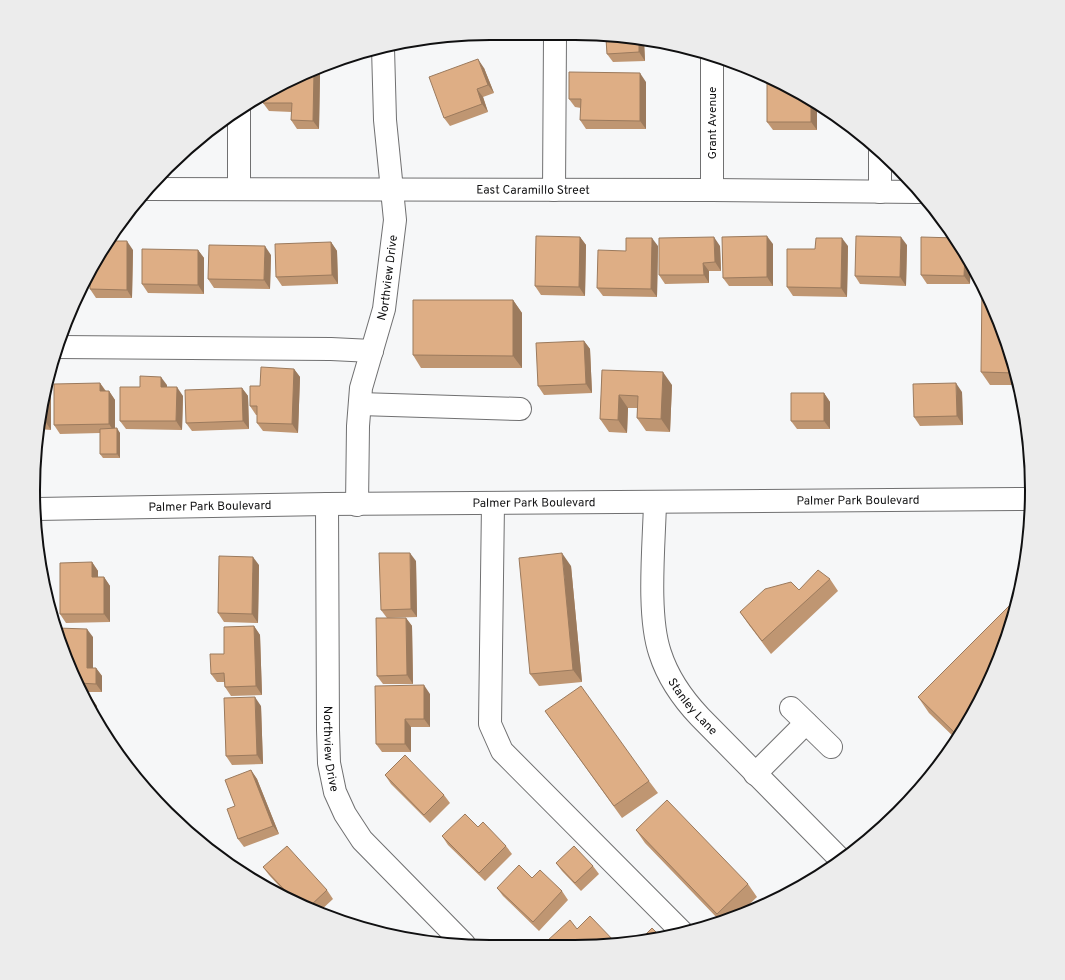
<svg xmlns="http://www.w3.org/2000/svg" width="1065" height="980" viewBox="0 0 1065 980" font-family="Overpass,sans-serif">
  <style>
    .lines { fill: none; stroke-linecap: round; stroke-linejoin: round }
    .minor-casing { stroke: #707071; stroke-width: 24 }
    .major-casing { stroke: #707071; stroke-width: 24 }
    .minor { stroke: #fff; stroke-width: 22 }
    .major { stroke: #fff; stroke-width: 22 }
    .wall { fill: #bf9672 }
    .shaded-wall { fill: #9b7a5d }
    .building { fill: #deae85; stroke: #9b7a5d }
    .labels { text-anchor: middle; stroke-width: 3.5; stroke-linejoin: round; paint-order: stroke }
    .street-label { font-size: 12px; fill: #101011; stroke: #fff }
    .rim { fill: none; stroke: #101011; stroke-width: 2 }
  </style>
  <rect width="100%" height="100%" fill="#f6f7f8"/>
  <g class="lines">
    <g class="minor-casing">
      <g id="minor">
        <path id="s1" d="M146 189 712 190 919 192"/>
        <path d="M239 189V110"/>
        <path d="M554 190 555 36"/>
        <path d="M712 190V56"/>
        <path d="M880 192V152"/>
        <path d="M59 347 331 349 372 351"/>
        <path d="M360 404 520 409"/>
        <path id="s2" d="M655 503C654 545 647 615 660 653 668 678 682 698 700 717L841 860"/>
        <path id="s3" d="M327 504 328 730 329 763 335 792 345 814 362 840 464 944"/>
        <path d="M493 504 490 724 502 751 683 933"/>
        <path id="s4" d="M357 505 358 426 361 388 384 309 395 220 385 120 383 48"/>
        <path d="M791 708 831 747"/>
        <path d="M755 774 806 723"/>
      </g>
    </g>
    <g class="major-casing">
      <g id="major">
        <path id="s5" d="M37 509 327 504 1031 499"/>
      </g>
    </g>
    <use href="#minor" class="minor"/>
    <use href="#major" class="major"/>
  </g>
  <path class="wall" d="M606 39 644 41 645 61 613 62 607 54Z
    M484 68 494 93 483 97 488 112 450 126 444 118Z
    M317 70 320 75 319 129H297L291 120 292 112 269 111 263 103 288 80Z
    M646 82V129H586L580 120 581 108 575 107 569 99Z
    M817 104V130H773L767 122Z
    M580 237 586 245 585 296 541 295 535 286Z
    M956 238 970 284H927L921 275Z
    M331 242 337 251 338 284 282 286 276 277Z
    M773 244V286H729L723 278Z
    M907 245 906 286 860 284 855 276Z
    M658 246 657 297 603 296 597 288 626 251Z
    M720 246 721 271H709V283L665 284 659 275Z
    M848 246 847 297 793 296 787 287 815 249Z
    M133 250 132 298H96L90 289V285H85L94 262Z
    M198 250 204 258V294L148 293 142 284Z
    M271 255 270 289 214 288 208 279Z
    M513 300 522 313V368H421L413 355Z
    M997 315 1018 385H990L981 372Z
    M584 341 590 349 592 393 544 395 538 386Z
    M51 366V430L39 429 49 372Z
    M294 369 300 377 298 433 263 431 257 423V415H256L250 406 260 386Z
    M602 370 672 385 670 432 646 431 637 418V408H628L627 433 609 432 600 419Z
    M100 383 106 391H109L115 400V428L120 433V458H103L100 454V433L60 434 54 425Z
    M167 385V387L183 396 182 430 126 429 120 421 140 387Z
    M242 388 248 396 249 429 192 431 186 423Z
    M962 392 963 425 920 426 914 417Z
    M824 393 830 402V429H797L791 421Z
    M416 561 417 617 387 618 381 610Z
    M92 562 98 571V577H104L110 586V622L66 623 60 614Z
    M259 565 258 623 224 622 218 613Z
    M571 566 582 682 539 686 530 674Z
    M830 579 838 591 771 654 749 625 740 612Z
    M406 618 412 626 413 684H383L377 676Z
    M254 626 260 635 262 695 231 696 225 687 224 682H217L211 674 224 654Z
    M93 637V668H96L102 676V692H82L68 665Z
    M997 665 957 740 929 713 918 697Z
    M430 694V727H411V752H382L376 744Z
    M261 706 263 764 232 765 226 756Z
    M545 711 649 781 658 793 622 818Z
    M251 770 257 779 279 834 244 847 238 839 235 806Z
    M385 775 444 795 450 803 430 823 391 784Z
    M478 827 506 846 512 854 485 881 448 845 442 836Z
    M636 830 748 884 757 897 737 916 720 921 645 843Z
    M556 863 593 866 599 874 581 891 562 871Z
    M263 867 327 890 333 899 319 912 291 899 269 875Z
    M532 878 562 891 568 900 539 931 503 896 497 888Z"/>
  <path class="shaded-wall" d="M639 41H644L645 61 639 52Z
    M478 59 484 68 494 93 488 85Z
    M317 70 320 75 319 129 313 121 314 71Z
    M640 73 646 82V129L640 121Z
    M477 89 483 97 488 112 482 104Z
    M811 100 817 104V130L811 122Z
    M767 236 773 244V286L767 277Z
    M580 237 586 245 585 296 579 287Z
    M714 237 720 246 721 271 715 262Z
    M901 237 907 245 906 286 900 277Z
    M652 238 658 246 657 297 651 289Z
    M842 238 848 246 847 297 841 288Z
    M127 241 133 250 132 298 127 290Z
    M331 242 337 251 338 284 332 275Z
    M265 246 271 255 270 289 264 280Z
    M198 250 204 258V294L198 285Z
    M965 254 971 265 970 284 964 276Z
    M703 263 709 271V283L704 275Z
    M513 300 522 313V368L513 356Z
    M584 341 590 349 592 393 586 384Z
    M51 366V430L45 421V395L49 372Z
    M294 369 300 377 298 433 292 424Z
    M663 372 672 385 670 432 661 419Z
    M161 377 167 385V396L161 387Z
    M100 383 106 392 100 391Z
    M956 383 962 392 963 425 957 416Z
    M177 387 183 396 182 430 176 421Z
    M242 388 248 396 249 429 243 421Z
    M109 391 115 400V433L109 424Z
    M824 393 830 402V429L824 421Z
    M619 395 628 408 627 433 618 420Z
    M117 428 120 433V458L117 454Z
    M410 553 416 561 417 617 411 609Z
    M562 553 571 566 582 682 573 670Z
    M253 557 259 565 258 623 252 614Z
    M92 562 98 571V586L92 577Z
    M104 577 110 586V622L104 614Z
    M406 618 412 626 413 684 407 675Z
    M254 626 260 635 262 695 256 686Z
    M87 629 93 637V676L87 668Z
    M96 668 102 676V692L96 684Z
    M424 685 430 694V727L424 719Z
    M91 697 97 706V720L91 709Z
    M255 697 261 706 263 764 257 755Z
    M405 719 411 727V752L405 744Z
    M251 770 257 779 279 834 273 826Z"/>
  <path class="building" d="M606 39 639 41V52L607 54Z
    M478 59 488 85 477 89 482 104 444 118 429 77Z
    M314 71 313 121 291 120 292 103H263L264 95 288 80Z
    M569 72 640 73V121L580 120 581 99H569Z
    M767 77 811 100V122H767Z
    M536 236 580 237 579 287 535 286Z
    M767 236V277L723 278 722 237Z
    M856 236 901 237 900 277 855 276Z
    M714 237 715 262 703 263 704 275H659V238Z
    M921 237 956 238 965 254 964 276 921 275Z
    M626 238H652L651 289 597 288 598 250 626 251Z
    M816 238H842L841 288 787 287V249H815Z
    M109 241H127V290L90 289V276H88L94 262Z
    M331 242 332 275 276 277 275 244Z
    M209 245 265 246 264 280 208 279Z
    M142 249 198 250V285L142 284Z
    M982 286 997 315 1015 373 981 372Z
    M413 300H513V356L413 355Z
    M584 341 586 384 538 386 536 343Z
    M261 367 294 369 292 424 257 423V406H250V386H260Z
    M602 370 663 372 661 419 637 418 638 396 619 395 618 420 600 419Z
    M140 376 161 377V387H177L176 421H120V387H140Z
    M100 383V391H109V424L54 425V384Z
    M956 383 957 416 914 417 913 384Z
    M242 388 243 421 186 423 185 390Z
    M791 393H824V421H791Z
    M45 395V421H40Z
    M117 428V454H100V429Z
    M379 553H410L411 609 381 610Z
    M562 553 573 670 530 674 519 558Z
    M219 556 253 557 252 614 218 613Z
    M92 562V577H104V614H60V563Z
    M818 570 830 579 762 641 740 612 765 589 791 582 799 590Z
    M1018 597 997 665 959 737 918 697Z
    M376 618H406L407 675 377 676Z
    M254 626 256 686 225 687 224 673 211 674 210 654H224V627Z
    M57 628 87 629V668H96V684L78 683 68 665Z
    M424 685V719H405V744H376L375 686Z
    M581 686 649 781 614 806 545 711Z
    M85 697H91V709Z
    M255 697 257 755 226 756 224 698Z
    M405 755 444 795 424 815 385 775Z
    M251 770 273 826 238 839 227 809 235 806 225 780Z
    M667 800 748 884 717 914 636 830Z
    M465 814 478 827 483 822 506 846 479 873 442 836Z
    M287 846 327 890 309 907 295 901 263 867Z
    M574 846 593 866 575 883 556 863Z
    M519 865 532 878 540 870 562 891 533 922 497 888Z
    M590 916 616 943 575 947 552 946 547 941 570 920 577 929Z
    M652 928 662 938 639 941Z"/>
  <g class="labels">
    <g class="street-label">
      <text transform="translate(712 123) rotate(-90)" y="4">Grant Avenue</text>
      <text dy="4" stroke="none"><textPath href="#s1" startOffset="387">East Caramillo Street</textPath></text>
      <text dy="4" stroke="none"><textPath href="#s4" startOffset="231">Northview Drive</textPath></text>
      <text dy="4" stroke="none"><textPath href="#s5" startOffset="821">Palmer Park Boulevard</textPath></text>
      <text dy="4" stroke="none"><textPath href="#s5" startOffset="497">Palmer Park Boulevard</textPath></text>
      <text dy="4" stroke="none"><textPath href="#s5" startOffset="173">Palmer Park Boulevard</textPath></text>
      <text dy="4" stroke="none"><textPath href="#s2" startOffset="214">Stanley Lane</textPath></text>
      <text dy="4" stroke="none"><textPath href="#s3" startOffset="245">Northview Drive</textPath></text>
    </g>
  </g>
  <path d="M0 0H1065V980H0ZM490 40H575A450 450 0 0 1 1025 490V490A450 450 0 0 1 575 940H490A450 450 0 0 1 40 490V490A450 450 0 0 1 490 40Z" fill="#ececec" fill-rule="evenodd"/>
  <path class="rim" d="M490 40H575A450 450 0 0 1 1025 490V490A450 450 0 0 1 575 940H490A450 450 0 0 1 40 490V490A450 450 0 0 1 490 40Z"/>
</svg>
